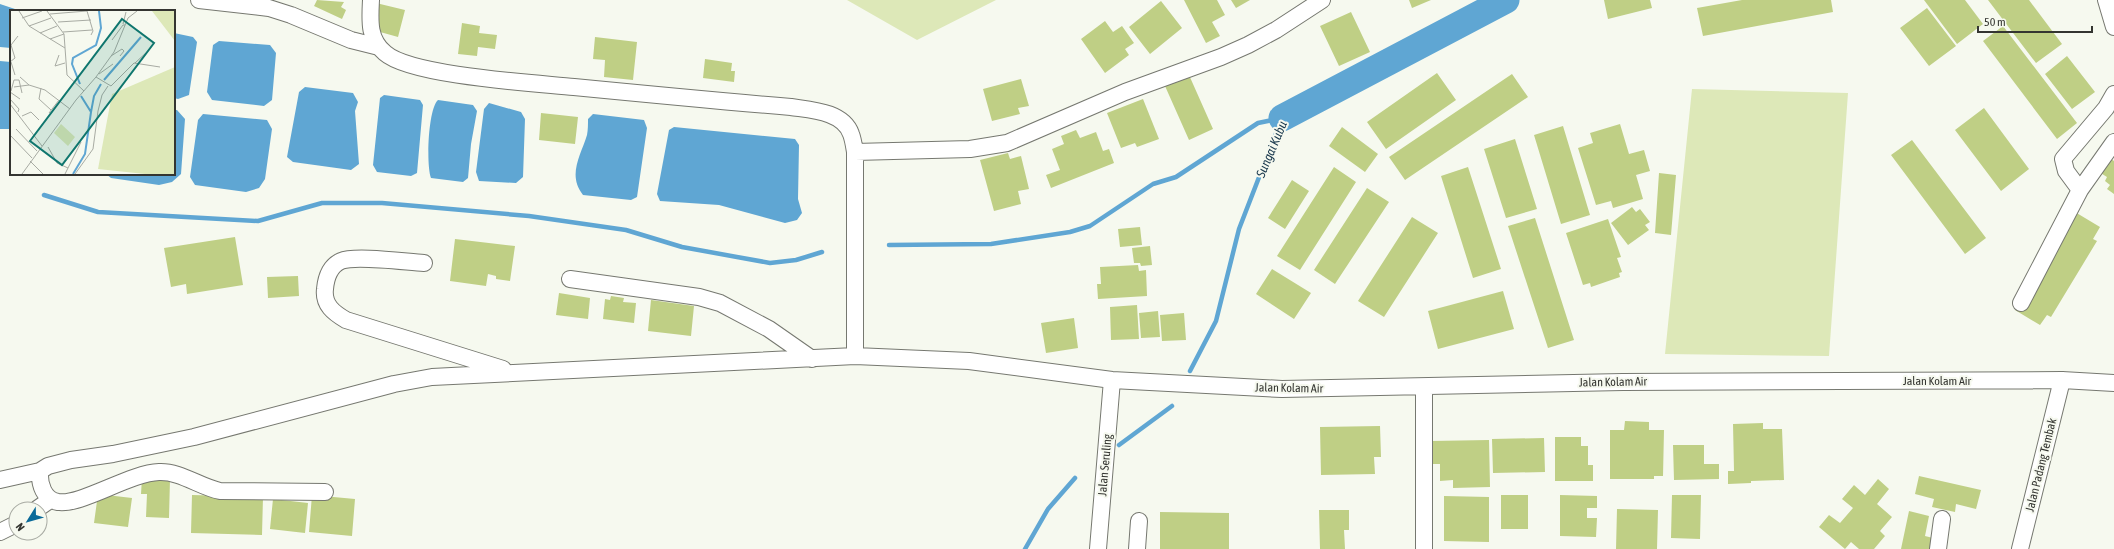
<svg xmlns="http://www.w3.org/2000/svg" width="2114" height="549" viewBox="0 0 2114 549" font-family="'Asap Condensed',sans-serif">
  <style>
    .green { fill: #dde8b8 }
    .water { fill: #5fa6d3 }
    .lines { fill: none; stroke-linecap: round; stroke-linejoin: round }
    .stream { stroke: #5fa6d3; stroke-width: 4.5 }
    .river { stroke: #5fa6d3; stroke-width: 27 }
    .building { fill: #bfcf85 }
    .minor-casing { stroke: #767870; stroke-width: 18 }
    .minor { stroke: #fff; stroke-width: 16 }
    .labels { text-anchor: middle; stroke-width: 4; stroke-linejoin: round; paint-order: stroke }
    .street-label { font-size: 12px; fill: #343531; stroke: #f6f9ef }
    .water-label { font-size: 13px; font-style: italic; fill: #1a394d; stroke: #f6f9ef }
    .inset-river { fill: none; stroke: #5fa6d3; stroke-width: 2 }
    .inset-road { fill: none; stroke: #a8aba3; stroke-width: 1 }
    .view { fill: #0f766e; fill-opacity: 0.15; stroke: #0f766e; stroke-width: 2 }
    .inset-edge { fill: none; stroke: #343531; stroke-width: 2 }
  </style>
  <rect width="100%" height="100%" fill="#f6f9ef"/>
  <path class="green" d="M847 0H996L917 40Z
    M1692 89 1848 93 1829 356 1665 354Z"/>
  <path class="water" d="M0 4 21 11H11V48L0 47Z
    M174 33 193 37 197 42 189 95 178 99 174 98Z
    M219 41 270 45 276 53 272 100 264 106 212 100 207 92 213 45Z
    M0 61 11 62V129H0Z
    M305 87 353 93 358 102 355 111 359 164 351 170 293 162 287 157 299 92Z
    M384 95 420 100 423 105 417 173 411 176 377 172 373 165 380 98Z
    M438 100 473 105 477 111 471 144 468 178 463 182 431 178C426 165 428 109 438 100Z
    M489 103 521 112 525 119 523 177 516 183 479 181 476 172 484 109Z
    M174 110H177L185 119 181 174 172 182 159 185 111 178 106 174H174Z
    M203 114 267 120 272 129 265 179 259 188 246 192 195 185 190 177 198 120Z
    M593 114 644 120 647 128 637 197 631 200 583 195C567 175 581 155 587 135 588 130 588 124 588 119Z
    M674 127 795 139 799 145 798 199 802 213 797 220 785 223 719 205 660 201 657 194 669 130Z"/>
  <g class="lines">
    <path class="stream" d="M44 195 98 212 258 221 322 203H382L529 216 626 230 682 247 770 263 796 260 822 252
      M889 245 991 244 1070 232 1090 226 1153 184 1176 177 1258 123 1282 118
      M1190 371 1216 321 1239 229 1282 118
      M1119 445 1172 406
      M1025 549 1048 509 1075 478"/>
    <path class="river" d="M1282 118 1506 0"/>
  </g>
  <path class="building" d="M317 0 344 2 341 7 346 10 342 19 314 6Z
    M1184 0H1217L1225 15 1212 22 1220 36 1206 43Z
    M1231 0H1250L1236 8Z
    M1409 0H1431L1412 8Z
    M1604 0H1650L1652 8 1608 19Z
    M1742 0H1831L1833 12 1703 36 1697 8Z
    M1924 0H1965L1983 24 1957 44Z
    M1988 0H2029L2062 44 2036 63Z
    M1161 1 1182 28 1150 54 1129 27Z
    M376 3 405 10 398 37 373 30Z
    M1927 8 1956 46 1929 66 1900 28Z
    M1351 12 1370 52 1339 66 1320 26Z
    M1105 21 1113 32 1122 26 1134 43 1125 49 1129 55 1105 73 1081 39Z
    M462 23 480 26 479 33 497 35 495 49 478 47 477 56 458 54Z
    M2003 26 2077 123 2057 139 1983 41Z
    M595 37 637 42 633 80 604 77 605 60 593 59Z
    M2067 56 2095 92 2072 109 2045 74Z
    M705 59 732 63 731 71H735L734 82 703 78Z
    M1437 73 1456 100 1386 149 1367 122Z
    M1512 74 1528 97 1405 180 1389 157Z
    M1189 75 1213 129 1189 140 1165 86Z
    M1021 79 1029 106 1018 108 1020 114 992 121 983 89Z
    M1143 99 1159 139 1137 147 1135 143 1121 148 1107 113Z
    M1984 108 2029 169 2001 191 1955 130Z
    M541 113 578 117 575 144 539 140Z
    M1620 124 1629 154 1644 150 1650 171 1636 175 1643 199 1613 208 1611 201 1596 205 1578 148 1593 143 1590 133Z
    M1563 126 1590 215 1561 224 1534 135Z
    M1342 127 1378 154 1365 172 1329 146Z
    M1076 130 1080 138 1096 132 1103 151 1109 149 1114 163 1051 188 1046 175 1060 170 1052 149 1064 144 1061 136Z
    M1515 139 1537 209 1506 218 1484 149Z
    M1912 140 1986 238 1965 254 1891 155Z
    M1008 153 1010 159 1021 156 1029 189 1018 191 1021 204 994 211 980 160Z
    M2109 157 2114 161V194L2107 189 2110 185 2105 181 2107 177 2099 172Z
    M1334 167 1356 182 1300 270 1277 256Z
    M1468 167 1501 269 1473 278 1441 176Z
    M1659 173 1676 175 1671 235 1655 233Z
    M1292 180 1309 191 1285 229 1268 218Z
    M1367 188 1389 202 1335 284 1314 270Z
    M1632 207 1636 212 1640 209 1650 222 1645 225 1649 230 1628 245 1611 223Z
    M2075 212 2100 227 2093 239 2097 241 2051 317 2047 315 2040 325 2015 310Z
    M1412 217 1438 233 1384 317 1358 301Z
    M1535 218 1574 340 1548 348 1508 226Z
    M1608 219 1621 257 1617 258 1622 272 1619 273 1620 277 1591 287 1590 283 1583 285 1566 233Z
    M1140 227 1142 245 1120 247 1118 229Z
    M235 237 243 285 187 294 186 284 171 287 164 248Z
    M455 239 515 246 510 281 496 279V276L488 274 486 286 450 281Z
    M1150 246 1152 265 1141 266 1140 263H1134L1132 248Z
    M1138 265 1139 271 1146 270 1147 296 1098 299 1097 284H1101L1100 267Z
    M1272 269 1311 293 1294 319 1256 294Z
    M298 276 299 296 268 298 267 277Z
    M1503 291 1514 329 1438 349 1428 311Z
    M559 293 590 298 588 319 556 315Z
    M611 296 624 298 623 302 636 303 634 323 603 319 605 299 610 300Z
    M651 300 694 306 691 336 648 331Z
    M1137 305 1139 339 1111 340 1110 307Z
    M1158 311 1160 337 1141 338 1139 313Z
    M1184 313 1186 340 1162 341 1160 315Z
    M1074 318 1078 348 1046 353 1041 323Z
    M1625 421 1649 422V430H1664L1663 476H1654V479H1610V430H1624Z
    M1763 423V429H1782L1784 480 1751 481V483L1728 484V471H1734L1733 424Z
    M1380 426 1381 457H1374L1375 474 1321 475 1320 427Z
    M1555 437H1581V446H1588V465H1593V481H1555Z
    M1544 438 1545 472 1493 473 1492 439Z
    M1489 440 1490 487 1453 488V480L1440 481V464H1432L1431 441Z
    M1673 445H1704V464H1719V479L1674 480Z
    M1919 476 1981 490 1976 509 1956 504 1955 512 1932 507 1934 499 1915 494Z
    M142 478 170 479 169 518 146 517 147 494H141Z
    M1878 479 1889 489 1877 504 1892 517 1880 531 1885 536 1874 549H1859L1851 542 1845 549 1819 527 1829 515 1840 523 1853 508 1842 499 1854 485 1865 495Z
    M98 494 132 498 128 527 94 523Z
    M192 495 263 497 262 535 191 533Z
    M312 495 355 499 352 536 309 532Z
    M1501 495H1528V529H1501Z
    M1560 495 1597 496V508H1587V518H1597L1596 537 1560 536Z
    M1672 495H1701L1700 539 1671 538Z
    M1444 496 1489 497V542L1444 541Z
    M273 499 308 503 305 533 270 529Z
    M1617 509 1658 510 1657 549H1616Z
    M1319 510H1349V530H1344L1345 549H1320Z
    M1909 511 1929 516 1925 536 1933 538 1930 549H1901Z
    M1160 512 1229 513V549H1160Z"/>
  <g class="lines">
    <g class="minor-casing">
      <path id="minor" d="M199 0 269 8 291 15 351 40 379 47
        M371 0C370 20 368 39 385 53 411 76 535 83 574 87 646 94 718 101 791 107 810 110 843 111 851 134 853 139 854 146 855 152V356
        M2106 0 2114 27
        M855 152 970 149 1007 143 1125 92 1221 57 1248 45 1276 30 1322 0
        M2080 190 2114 142
        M424 263C406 262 355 255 341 261 330 266 326 278 325 289 323 305 334 313 346 320L503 369
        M570 279 699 297 720 303 769 329 812 359
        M2021 303 2080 190 2066 171 2063 159 2106 108 2114 94
        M1424 387V549
        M40 471C39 484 44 500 58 502 80 506 130 473 159 472 180 471 200 487 220 491L325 492
        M0 480 40 471 48 466 71 460 113 454 194 437 394 384 432 377 855 356 969 361 1112 380 1282 389 1623 382 2062 380 2114 383
        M37 509 50 500
        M0 532 16 524
        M1098 549 1112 380
        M1137 549 1139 521
        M1938 549 1942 519
        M2020 549 2062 380"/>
    </g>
    <use href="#minor" class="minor"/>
  </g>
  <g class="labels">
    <g class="street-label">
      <text x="1937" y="385">Jalan Kolam Air</text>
      <text transform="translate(1613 382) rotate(-1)" y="4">Jalan Kolam Air</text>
      <text transform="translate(1289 388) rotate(1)" y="4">Jalan Kolam Air</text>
      <text transform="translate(1105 465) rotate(-85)" y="4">Jalan Seruling</text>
      <text transform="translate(2041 465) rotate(-76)" y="4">Jalan Padang Tembak</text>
    </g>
    <g class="water-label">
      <text transform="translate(1271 149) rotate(-67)" y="5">Sungai Kubu</text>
    </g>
  </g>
  <g transform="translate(10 10)">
    <rect width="165" height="165" fill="#f6f9ef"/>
    <path d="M142 1H165V31ZM165 57V164H135L88 159 102 84ZM51 114 65 127 58 136 44 123Z" fill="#dde8b8"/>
    <path class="inset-river" d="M94 70 131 27M70 74 62 54 63 48 86 35 91 18 89 1M71 86 81 102M81 102 84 86 91 74M63 164 75 144 81 102"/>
    <path class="inset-road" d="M9 1 19 16 55 38M37 1 54 24 57 65 74 81M77 1 83 21 81 25M40 4 77 1M12 8 32 1M48 12 81 10M113 14 116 2M19 16 41 8M53 22 82 20M30 23 47 16M40 29 54 24M102 30 113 15H115M49 45 45 56 55 53M101 46 112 39 114 41 110 46M0 52 5 48 1 35 8 26M1 52 5 65M125 53 138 41M89 64 103 54M10 67 19 75 35 80 60 99M86 67 101 76 124 53 150 57M4 77 19 75M31 78 29 89 41 100M1 81 4 70H9L12 83M0 82 10 89M0 89 9 99 8 102M0 94 32 136M39 103 49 90M12 106 21 102 29 110M6 119 27 141M0 125 22 148M38 137 47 153 58 158M20 151 33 164M12 164 66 90 86 67 104 42 118 8 127 1M55 164 71 132M65 164 83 139 88 101 92 85 98 76"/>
    <path class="view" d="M112 9 144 33 52 155 20 131Z"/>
    <rect width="165" height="165" class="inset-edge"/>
  </g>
  <g transform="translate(28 521) rotate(233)"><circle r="19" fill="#f6f9ef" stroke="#a8aba3"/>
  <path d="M0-3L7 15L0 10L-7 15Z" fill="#0a6a99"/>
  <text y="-6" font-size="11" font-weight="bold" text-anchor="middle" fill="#343531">N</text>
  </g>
  <path d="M1978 26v6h114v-6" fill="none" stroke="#343531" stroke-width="2"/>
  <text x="1984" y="26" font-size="12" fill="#343531" stroke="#f6f9ef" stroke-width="3" paint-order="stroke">50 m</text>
</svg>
